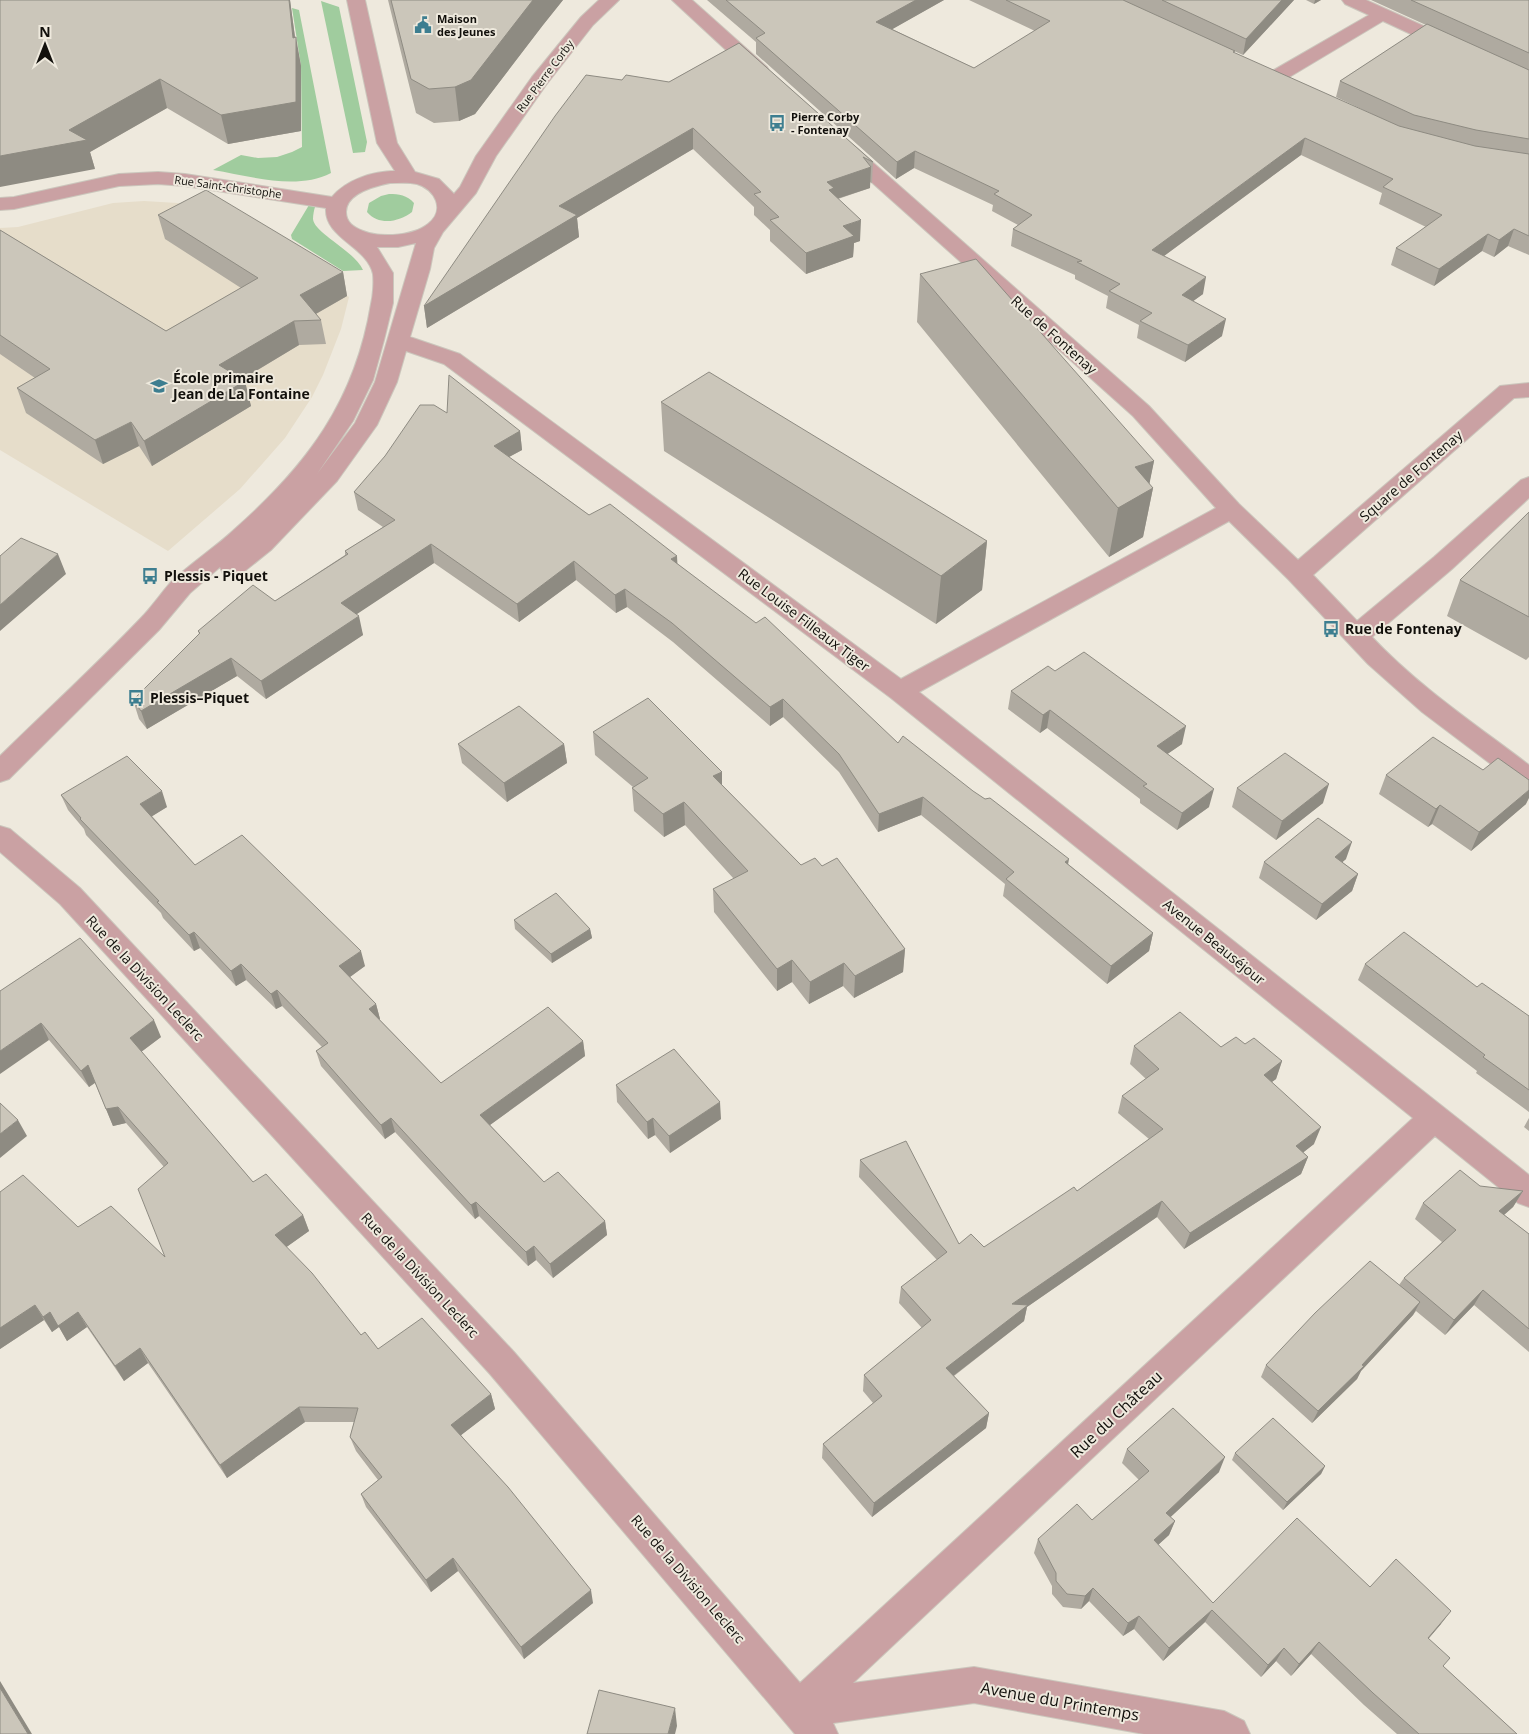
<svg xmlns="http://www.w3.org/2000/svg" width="1529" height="1734" viewBox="0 0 1529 1734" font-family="'Open Sans',sans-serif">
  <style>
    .built { fill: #e6ddca }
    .green { fill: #a0cc9e }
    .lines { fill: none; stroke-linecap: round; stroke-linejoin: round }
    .minor-casing { stroke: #cbc6bc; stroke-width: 2 }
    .minor { fill: #caa1a3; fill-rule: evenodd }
    .wall { fill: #afaaa0 }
    .shaded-wall { fill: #8e8b82 }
    .building { fill: #cbc6ba; stroke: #8e8b82 }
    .labels { text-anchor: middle; stroke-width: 4; stroke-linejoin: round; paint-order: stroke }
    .far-poi-label { font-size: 11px; font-weight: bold; fill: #12100c; stroke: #eee9dd; text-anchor: start }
    .far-street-label { font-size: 11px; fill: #12100c; stroke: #eee9dd }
    .street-label { font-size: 14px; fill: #12100c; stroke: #eee9dd }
    .poi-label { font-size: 14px; font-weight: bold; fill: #12100c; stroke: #eee9dd; text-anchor: start }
    .near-street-label { font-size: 16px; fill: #12100c; stroke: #eee9dd }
  </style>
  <rect width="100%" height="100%" fill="#eee9dd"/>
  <path class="built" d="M144 201 194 204 349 297 341 329 323 375 312 397 285 438 240 489 168 551 0 450V228L18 227 113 203Z"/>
  <path class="green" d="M321 1 339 7 367 142 365 152 353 153Z
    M292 8 299 10 331 173C296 191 250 176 213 170L241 155 258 158 277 157 292 152 302 147 301 66Z
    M389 194C399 194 407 195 414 203L412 212C399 222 379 226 367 212L369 203 381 196Z
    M309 205 315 207C314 210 313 215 313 219 314 233 355 251 363 270L343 271 292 239 291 235Z"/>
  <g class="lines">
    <g class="minor-casing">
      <path id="minor" d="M347 0H365L397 143 415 172 439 179 454 194 460 187 476 156 532 77 581 17 599 0H619L593 25 546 85 496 156 476 193 443 232 434 248 430 269 410 337 460 354 901 679 1216 508 1133 416 839 153 836 149 839 145 846 143 853 145 1149 406 1239 504 1298 560 1500 386 1529 383V397L1514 398 1313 575 1357 621 1434 557 1521 480 1529 477V498L1452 569 1372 637C1418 686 1475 724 1529 765V789L1520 786 1422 712 1368 664 1289 580 1229 521 919 692 1529 1175V1207L1518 1203 1435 1136 853 1683 974 1667 1224 1711 1244 1721 1250 1734H1144L974 1703 833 1723 838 1734H795L490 1374 60 904 0 852V826L10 829 80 888 514 1352 800 1683 1413 1118 891 698 444 364 406 351 397 382 377 425 337 481 271 550 241 574 232 576 223 574 220 567 190 593 159 630 9 779 0 782V756C47 710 95 666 140 619 152 607 161 593 172 581 192 562 216 547 236 528 308 464 355 401 371 304 373 296 374 282 373 274 367 246 324 238 326 208L185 186 158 184 119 186 14 209 0 210V198L14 197 119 174 158 172 185 174 332 197C346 180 373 171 395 171L377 143ZM390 183C399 183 408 182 417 184 435 189 446 210 428 224 418 232 405 234 393 235 382 235 372 235 363 231 354 227 346 223 346 212 346 193 375 186 390 183ZM416 243 375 382 355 423 317 474 353 421 373 380 384 340 393 303V273L377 247H398Z
        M672 0H692L767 67 769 71 767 75 760 77 753 75Z
        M1342 0H1366L1459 42 1461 46 1459 50 1452 52 1445 50 1383 21 1281 82 1274 84 1267 82 1265 78 1267 74 1369 15 1345 4Z"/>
    </g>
    <use href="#minor" class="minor"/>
  </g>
  <path class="wall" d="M0 0H290L295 37 301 66V131L228 144 167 108 90 152 95 169Z
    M388 0H563L543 25 475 114 459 121 434 123 416 113Z
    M707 0H944L892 29 974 68 1035 31 969 0H1124L1197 33 1124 0H1294L1243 55 1234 51V53L1391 123 1336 97 1340 81 1426 25 1371 0H1529V255L1508 246 1494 257 1482 251 1434 286 1391 265 1396 248 1426 227 1379 204 1382 193 1301 155 1164 256 1203 294 1193 301 1222 336 1185 362 1137 338 1139 325 1106 308 1108 296 1075 279V275L1011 246 1013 229 1018 225 992 211 993 205 914 168 896 179 756 54V42Z
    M1306 0H1321L1314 4Z
    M739 43 873 162 872 183 870 182V188L838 199 860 241 854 243 853 257 806 274 770 241V230L754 215V207L693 149 577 218 579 237 427 328 424 306 622 80 669 82Z
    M158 215 343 272 347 296 316 314 321 320 326 344 299 345 243 379 251 406 152 466 139 446 103 464 26 413 17 388 35 378 0 354V230L166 331 241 288 165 239Z
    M920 274 1154 461 1149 484 1153 488 1143 537 1109 557 917 322Z
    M661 402 987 541 982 590 936 624 664 451Z
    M447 413 520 431 522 450 509 457 589 515 677 556V564L898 743 1068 864 1153 933 1149 951 1107 984 1003 896 1005 884 921 815 878 832 839 772 783 717 770 726 673 642 627 607 616 613 576 580 519 622 434 563 356 614 363 635 266 699 237 676 147 729 139 719 133 700 199 634 198 631 275 601 345 555V551L383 527 358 510 354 492Z
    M1529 512V657L1526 660 1447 616 1460 580Z
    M1055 671 1182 744 1167 754 1209 807 1177 830 1140 803V799L1047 728 1040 733 1008 709 1011 691Z
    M593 732 722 772V785L801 865 822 866 905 949 903 972 854 998 843 986 809 1004 792 982 777 991 714 912 713 889 734 879 685 825 664 837 634 811 632 788 633 787 595 755Z
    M458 744H564L567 763 507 802 462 763Z
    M1386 775 1526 804 1471 851 1432 824 1428 827 1379 794Z
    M1237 788 1323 803 1276 840 1232 807Z
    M61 795 167 807 152 816 195 865 365 966 350 977 376 1004 380 1019H379L441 1083 583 1041 585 1056 490 1125 544 1182 605 1221 607 1235 553 1278 536 1260 528 1266 479 1216 475 1219 395 1132 385 1139 321 1066 316 1051 322 1047 282 1006 276 1009 246 980 236 986 200 948 194 951 163 918 161 913 86 835 84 829 68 810Z
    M1346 859 1342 862 1358 874 1352 891 1316 920 1259 878 1264 862Z
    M514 920 590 929 592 938 552 963 515 929Z
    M1365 964 1477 987 1529 1016V1112L1476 1073 1477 1071 1358 980Z
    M0 991 161 1037 141 1052 253 1182 303 1215 309 1231 286 1247 361 1335 378 1349 491 1394 495 1409 461 1435 593 1603 524 1659 458 1571 431 1592 366 1507 361 1494 378 1480 356 1451 350 1437 354 1422H305L227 1478 148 1363 124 1381 87 1327 67 1341 59 1327 52 1332 44 1320 0 1349V1192L78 1227 165 1257 164 1167 126 1123 113 1126 106 1109 95 1083 89 1087 49 1040Z
    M1245 1044 1282 1061 1276 1079 1272 1082 1314 1144 1303 1152 1308 1157 1301 1174 1184 1249 1157 1217 1027 1307 1024 1321 954 1376 989 1413 986 1428 872 1517 822 1458 823 1444 873 1403 863 1391 864 1375 922 1328 899 1303 901 1287 937 1260 859 1177 860 1160 959 1244 984 1247 1077 1191 1149 1139 1118 1113 1122 1096 1146 1079 1130 1064 1134 1046 1221 1047Z
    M616 1085 721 1119 670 1153 655 1135 648 1139 617 1102Z
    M1529 1118V1131L1524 1127Z
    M1523 1191 1513 1207 1504 1215 1529 1234V1352L1474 1305 1445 1335 1416 1311 1413 1315 1361 1371 1357 1379 1312 1423 1261 1377 1266 1365 1399 1285 1404 1278 1442 1242 1415 1219 1423 1203Z
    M1127 1449 1219 1472 1170 1517 1175 1521 1169 1535 1158 1545 1213 1603 1370 1587 1441 1624 1428 1639 1443 1666 1517 1734H1397L1364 1705 1311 1654 1291 1676 1276 1661 1261 1677 1205 1622 1163 1661 1134 1629 1123 1636 1089 1601 1081 1609 1063 1607 1052 1594V1586L1034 1553 1038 1539 1092 1520 1139 1480 1122 1463Z
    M1235 1453 1325 1466 1321 1474 1283 1510 1232 1460Z"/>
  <path class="shaded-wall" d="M289 0H290L296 45V37L301 66V131L228 144 221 115 293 38Z
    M533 0H563L543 25 475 114 459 121 455 87Z
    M916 0H944L875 39 876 22Z
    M1282 0H1294L1243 55 1246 39Z
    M1315 0H1321L1314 4Z
    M160 79 167 108 90 152 95 169 0 187V156L69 130Z
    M693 128V149L577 218 579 237 427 328 424 306 559 206Z
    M1305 138 1301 155 1149 267 1152 250Z
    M915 151 914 168 896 179 897 162Z
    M871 167 870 188 833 200V209L827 182Z
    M861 220 860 241 854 243 853 257 806 274V253L843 226Z
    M1514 229 1508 246 1494 257 1499 240Z
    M1488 234 1482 251 1434 286 1439 269Z
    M343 272 347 296 305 320 300 295Z
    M1206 277 1203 294 1178 312 1182 295Z
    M1226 319 1222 336 1185 362 1188 345Z
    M294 321 299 345 226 389 219 365Z
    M245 381 251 406 152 466 144 441Z
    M131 422 139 446 103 464 95 440Z
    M520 431 522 450 496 464 494 446Z
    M1154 461 1148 491 1153 488 1143 537 1109 557 1118 508 1135 467Z
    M987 541 982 590 936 624 941 576Z
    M431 544 434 563 345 622 341 603Z
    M58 554 66 574 0 631V605Z
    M677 556 678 575 671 559Z
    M574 561 576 580 519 622 517 604Z
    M625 589 627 607 616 613 615 595Z
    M359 616 363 635 266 699 261 681Z
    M231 658 237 676 147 729 141 711Z
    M783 699V717L770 726V707Z
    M1050 710 1047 728 1040 733 1043 715Z
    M1186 726 1182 744 1153 764 1157 746Z
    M564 744 567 763 507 802 504 783Z
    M722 772V795L713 776Z
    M1329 784 1323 803 1276 840 1282 821Z
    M1214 789 1209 807 1177 830 1182 813Z
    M1529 790V798L1526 804 1471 851 1479 832Z
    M162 791 167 807 146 820 140 804Z
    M923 797 921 815 878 832 879 814Z
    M684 802 685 825 664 837 663 814Z
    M1440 805 1432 824 1428 827 1436 809Z
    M1352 842 1346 859 1329 874 1335 857Z
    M1069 859 1066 876 1065 862Z
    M1358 874 1352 891 1316 920 1322 904Z
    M590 929 592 938 552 963 551 954Z
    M194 932 200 948 194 951 189 935Z
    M1153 933 1149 951 1107 984 1111 966Z
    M905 949 903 972 854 998 855 976Z
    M361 951 365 966 343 982 339 966Z
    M792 960V982L777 991V969Z
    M844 963 843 986 809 1004 810 982Z
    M241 964 246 980 236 986 231 971Z
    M277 990 282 1006 276 1009 271 994Z
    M376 1004 380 1019 373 1024 369 1009Z
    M154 1020 161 1037 137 1055 130 1038Z
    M41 1023 49 1040 0 1074V1051Z
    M583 1041 585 1056 483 1130 480 1115Z
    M1282 1061 1276 1079 1258 1092 1264 1075Z
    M88 1065 96 1082 89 1087 81 1071Z
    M720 1102 721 1119 670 1153 669 1136Z
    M118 1107 126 1123 113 1126 106 1109Z
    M391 1118 395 1132 385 1139 381 1125Z
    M653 1118 655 1135 648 1139 647 1122Z
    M18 1120 27 1136 0 1158V1134Z
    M1321 1127 1314 1144 1290 1163 1296 1146Z
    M1308 1157 1301 1174 1184 1249 1190 1233Z
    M1523 1191 1513 1207 1490 1227 1499 1211Z
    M1162 1201 1157 1217 1027 1307 1024 1321 944 1383 946 1368 1012 1304Z
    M476 1202 479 1216 475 1219 471 1205Z
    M303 1215 309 1231 281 1251 275 1235Z
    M605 1221 607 1235 553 1278 550 1264Z
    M534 1246 536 1260 528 1266 526 1252Z
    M1483 1290 1474 1305 1445 1335 1454 1320Z
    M1420 1302 1413 1315 1361 1371 1357 1379 1312 1423 1318 1411Z
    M35 1305 44 1320 0 1349V1328Z
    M50 1312H78L87 1327 67 1341 59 1327 52 1332 43 1317Z
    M140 1348 148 1363 124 1381 115 1366Z
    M491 1394 495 1409 456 1439 451 1425Z
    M299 1407 305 1422 227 1478 220 1465Z
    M989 1413 986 1428 872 1517 874 1503Z
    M1225 1457 1219 1472 1160 1527 1166 1513Z
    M1325 1466 1321 1474 1283 1510 1287 1502Z
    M1175 1521 1169 1535 1148 1554 1154 1540Z
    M453 1558 458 1571 431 1592 426 1580Z
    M1093 1588 1089 1601 1081 1609 1085 1596Z
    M591 1590 593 1603 524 1659 521 1647Z
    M1212 1610 1205 1622 1163 1661 1169 1648Z
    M1451 1611 1441 1624 1418 1651 1428 1638Z
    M1139 1616 1134 1629 1123 1636 1128 1623Z
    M1319 1642 1311 1654 1291 1676 1299 1664Z
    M1284 1648 1276 1661 1261 1677 1268 1665Z
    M0 1681 32 1734H28L0 1688Z
    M675 1708 677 1726 675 1734H668Z"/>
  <path class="building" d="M0 0H289L293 38 296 37V102L221 115 160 79 69 130 87 140 0 156Z
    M391 0H533L471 80 455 87 429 89 411 79Z
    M726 0H916L876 22 974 68 1050 21 1006 0H1123L1235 51 1233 52 1399 126 1475 146 1529 154V236L1514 229 1499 240 1488 234 1439 269 1396 248 1442 215 1383 187 1393 179 1305 138 1152 250 1206 277 1182 295 1226 319 1188 345 1140 321 1152 313 1109 291 1120 284 1077 262 1082 261 1013 229 1032 215 994 194 999 191 915 151 897 162 756 38 765 33Z
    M1162 0H1282L1246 39Z
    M1411 0H1529V53Z
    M1427 24 1529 70V139L1476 130 1414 115 1340 81Z
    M739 43 873 162 863 157 871 167 827 182 834 188 829 190 861 220 843 226 854 236 806 253 770 220 779 217 754 194 761 192 693 128 559 206 577 215 424 306 555 116 586 75 622 80 626 75 669 82Z
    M206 190 343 272 300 295 321 320 294 321 219 365 245 381 144 441 131 422 95 440 17 388 50 369 0 335V230L166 331 258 278 158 215Z
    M976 259 1154 461 1135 467 1153 488 1118 508 920 274Z
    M709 372 987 541 941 576 661 402Z
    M449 375 520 431 494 446 589 515 610 504 677 556 671 559 756 623 765 617 898 743 903 736 973 791 985 799 990 798 1069 859 1065 862 1153 933 1111 966 1006 879 1014 872 923 797 879 814 839 754 783 699 770 707 672 623 625 589 615 595 574 561 517 604 431 544 341 603 359 616 261 681 231 658 141 711 133 700 200 633 198 631 253 585 275 601 348 554 345 551 395 520 354 492 385 456 420 405H434L447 413Z
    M1529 512V617L1460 580Z
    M21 538 58 554 0 605V556Z
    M1084 652 1186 726 1157 746 1214 789 1182 813 1143 786 1147 784 1050 710 1043 715 1011 691 1048 666 1055 671Z
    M648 698 722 772 713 776 801 865 815 858 822 866 837 858 905 949 855 976 844 963 810 982 792 960 777 969 713 889 748 871 684 802 663 814 632 788 648 778 593 732Z
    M519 706 564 744 504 783 458 744Z
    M1433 737 1483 770 1498 758 1529 780V790L1479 832 1440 805 1436 809 1386 775Z
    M1285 753 1329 784 1282 821 1237 788Z
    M127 756 162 791 140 804 195 865 242 835 361 951 339 966 376 1004 369 1009 441 1083 548 1007 583 1041 480 1115 544 1182 558 1172 605 1221 550 1264 534 1246 526 1252 476 1202 471 1205 391 1118 381 1125 316 1051 328 1043 277 990 271 994 241 964 231 971 194 932 189 935 157 902 159 901 80 819 81 818 61 795Z
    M1318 818 1352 842 1335 857 1358 874 1322 904 1264 862Z
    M556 893 590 929 551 954 514 920Z
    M1404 932 1477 987 1482 983 1529 1016V1090L1483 1057 1485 1055 1365 964Z
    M80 938 154 1020 130 1038 253 1182 266 1174 303 1215 275 1235 312 1273 361 1335 365 1332 378 1349 422 1318 491 1394 451 1425 508 1487 591 1590 521 1647 453 1558 426 1580 361 1494 382 1477 350 1437 358 1408 299 1407 220 1465 140 1348 115 1366 78 1312 58 1326 50 1312 43 1317 35 1305 0 1328V1192L23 1175 78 1227 111 1206 165 1257 138 1189 168 1163 118 1107 106 1109 88 1065 81 1071 41 1023 0 1051V991Z
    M1180 1012 1221 1047 1236 1037 1245 1044 1254 1038 1282 1061 1264 1075 1321 1127 1296 1146 1308 1157 1190 1233 1162 1201 1012 1304 1028 1305 946 1368 989 1413 874 1503 823 1444 882 1396 864 1375 931 1320 901 1287 947 1252 860 1160 906 1141 959 1244 971 1234 984 1247 1074 1187 1077 1191 1163 1129 1122 1096 1159 1069 1134 1046Z
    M674 1049 720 1102 669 1136 653 1118 647 1122 616 1085Z
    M0 1103 18 1120 0 1134Z
    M1460 1170 1480 1186 1523 1191 1499 1211 1529 1234V1329L1483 1290 1454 1320 1404 1278 1456 1230 1423 1203Z
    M1370 1261 1420 1302 1362 1365 1364 1366 1318 1411 1266 1365 1315 1313Z
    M1173 1408 1225 1457 1166 1513 1175 1521 1154 1540 1213 1603 1297 1518 1370 1587 1396 1559 1451 1611 1428 1638 1450 1658 1443 1666 1517 1734H1419L1373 1693 1319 1642 1299 1664 1284 1648 1268 1665 1212 1610 1169 1648 1139 1616 1128 1623 1093 1588 1085 1596 1067 1594 1056 1581V1573L1038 1539 1077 1504 1092 1520 1149 1471 1127 1449Z
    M1273 1418 1325 1466 1287 1502 1235 1453Z
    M0 1688 28 1734H0Z
    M599 1690 675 1708 668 1734H587Z"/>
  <defs>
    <g id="civic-bare" transform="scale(1.35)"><path d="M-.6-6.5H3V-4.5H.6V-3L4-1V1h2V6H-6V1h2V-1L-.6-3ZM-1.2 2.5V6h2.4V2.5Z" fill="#3d7e90" stroke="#eee9dd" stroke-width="2.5" paint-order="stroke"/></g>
    <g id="bus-bare" transform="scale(1.35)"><path d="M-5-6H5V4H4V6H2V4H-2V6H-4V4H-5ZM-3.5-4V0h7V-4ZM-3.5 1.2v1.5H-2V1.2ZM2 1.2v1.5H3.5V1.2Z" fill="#3d7e90" stroke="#eee9dd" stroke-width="2.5" paint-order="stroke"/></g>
    <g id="school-bare" transform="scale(1.35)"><path d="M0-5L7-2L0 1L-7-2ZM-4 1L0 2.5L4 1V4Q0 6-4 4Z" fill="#3d7e90" stroke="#eee9dd" stroke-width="2.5" paint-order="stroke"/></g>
  </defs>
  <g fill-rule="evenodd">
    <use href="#civic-bare" x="423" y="25"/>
    <use href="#bus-bare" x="777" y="123"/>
    <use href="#school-bare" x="159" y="386"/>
    <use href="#bus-bare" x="150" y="576"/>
    <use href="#bus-bare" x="1331" y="629"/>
    <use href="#bus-bare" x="136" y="698"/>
  </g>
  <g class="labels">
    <g class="far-poi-label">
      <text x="437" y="23">Maison<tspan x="437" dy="13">des Jeunes</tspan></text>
      <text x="791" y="121">Pierre Corby<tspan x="791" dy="13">- Fontenay</tspan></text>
    </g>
    <g class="far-street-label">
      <text transform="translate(545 76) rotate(-53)" y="4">Rue Pierre Corby</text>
      <text transform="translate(228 187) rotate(8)" y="4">Rue Saint-Christophe</text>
    </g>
    <g class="street-label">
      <text transform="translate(1054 335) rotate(42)" y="5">Rue de Fontenay</text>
      <text transform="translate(1411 476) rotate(-41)" y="5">Square de Fontenay</text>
      <text transform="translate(804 620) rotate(37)" y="5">Rue Louise Filleaux Tiger</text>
      <text transform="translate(1214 942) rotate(39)" y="5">Avenue Beauséjour</text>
      <text transform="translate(145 978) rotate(47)" y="5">Rue de la Division Leclerc</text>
      <text transform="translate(420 1275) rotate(47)" y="5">Rue de la Division Leclerc</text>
      <text transform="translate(688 1579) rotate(49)" y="5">Rue de la Division Leclerc</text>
    </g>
    <g class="poi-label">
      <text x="173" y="383">École primaire<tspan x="173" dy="16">Jean de La Fontaine</tspan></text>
      <text x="164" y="581">Plessis - Piquet</text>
      <text x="1345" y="634">Rue de Fontenay</text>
      <text x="150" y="703">Plessis–Piquet</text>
    </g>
    <g class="near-street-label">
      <text transform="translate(1116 1414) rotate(-43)" y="6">Rue du Château</text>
      <text transform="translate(1060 1701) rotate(10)" y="6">Avenue du Printemps</text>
    </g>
  </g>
  <g transform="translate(45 45)" stroke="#eee9dd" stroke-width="4" paint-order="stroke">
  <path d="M0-4L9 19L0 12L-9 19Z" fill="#12100c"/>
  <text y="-8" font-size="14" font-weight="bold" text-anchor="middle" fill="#12100c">N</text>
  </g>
</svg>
